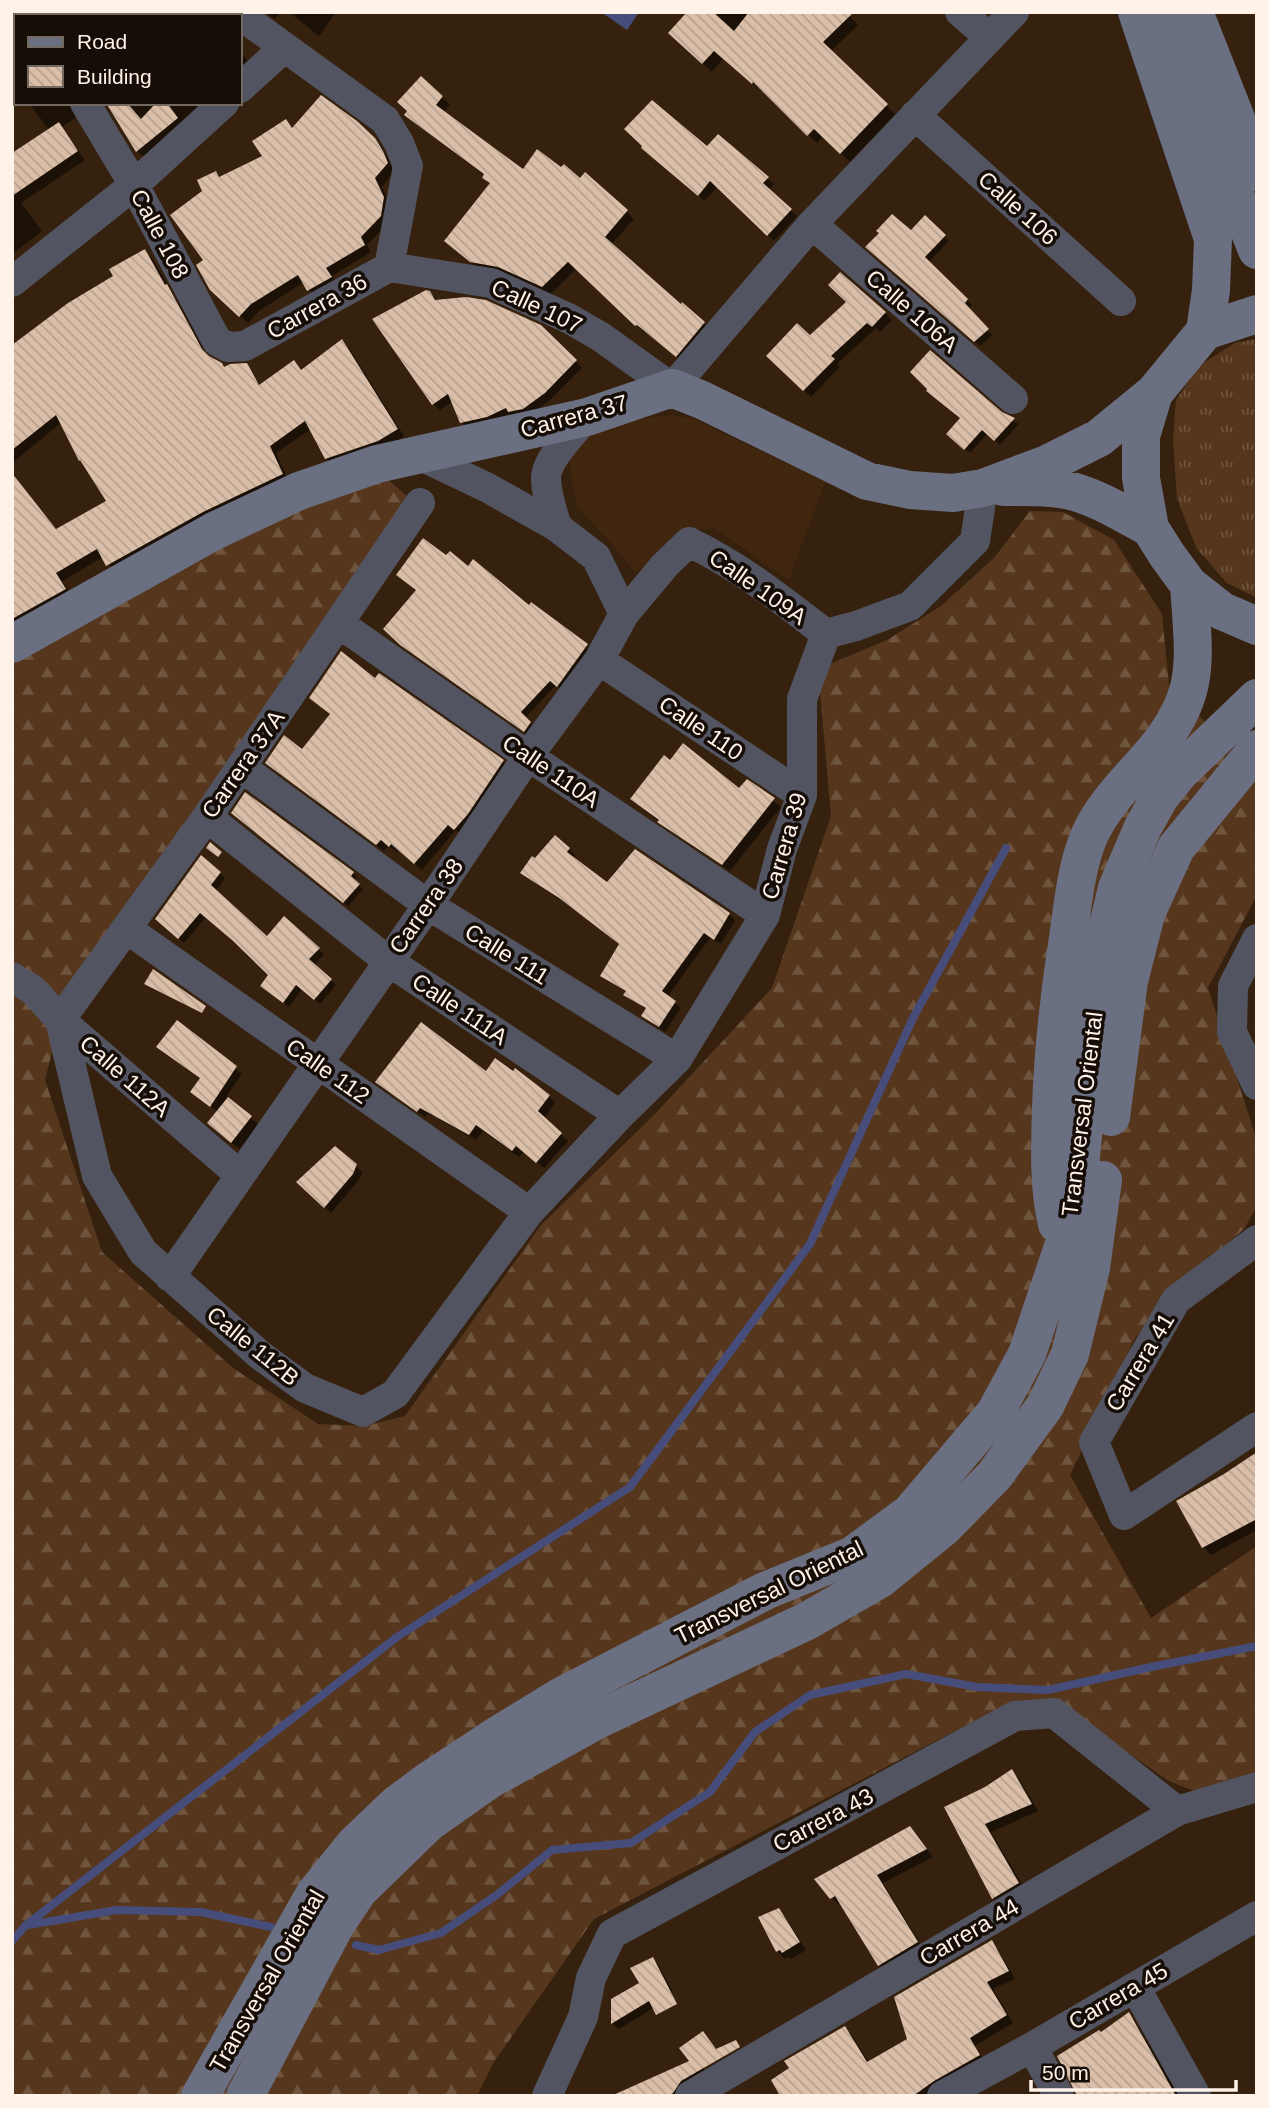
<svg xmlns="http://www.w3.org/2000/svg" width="1269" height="2108" viewBox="0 0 1269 2108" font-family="Arial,sans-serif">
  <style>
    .built { fill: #41260f }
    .grass { fill: url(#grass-tufts) }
    .forest { fill: url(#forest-firs) }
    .water { fill: #474d7b }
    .shadow { fill: #0007 }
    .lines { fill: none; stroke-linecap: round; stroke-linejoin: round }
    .stream { stroke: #474d7b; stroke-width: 8 }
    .building { fill: url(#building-back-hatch) }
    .street { stroke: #525561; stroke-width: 30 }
    .secondary { stroke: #6b6f82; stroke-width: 38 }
    .labels { text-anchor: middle; stroke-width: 7; stroke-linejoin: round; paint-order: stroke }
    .street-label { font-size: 23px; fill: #fef2e9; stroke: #160d06 }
  </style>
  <defs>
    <pattern id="grass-tufts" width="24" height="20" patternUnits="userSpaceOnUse" patternTransform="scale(1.75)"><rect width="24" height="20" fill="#56371d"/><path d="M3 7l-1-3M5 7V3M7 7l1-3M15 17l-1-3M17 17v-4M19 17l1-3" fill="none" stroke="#6f543e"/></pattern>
    <pattern id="forest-firs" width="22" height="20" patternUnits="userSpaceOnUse" patternTransform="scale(1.75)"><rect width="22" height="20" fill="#56371d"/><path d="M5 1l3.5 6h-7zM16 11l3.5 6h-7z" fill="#6f543e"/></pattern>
    <pattern id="building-back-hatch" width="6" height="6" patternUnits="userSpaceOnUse" patternTransform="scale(1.75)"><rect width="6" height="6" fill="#dabea8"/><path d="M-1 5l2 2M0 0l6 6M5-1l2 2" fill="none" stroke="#b6a190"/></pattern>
  </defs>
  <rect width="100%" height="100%" fill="#35210e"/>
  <path class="built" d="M672 415 694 419 825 482 789 580 714 528 678 533 647 566 635 573 620 553 578 508 572 483 570 460 580 444 602 429 645 418Z"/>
  <path class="grass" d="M1257 339V598L1227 583 1197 549 1177 499 1173 439 1176 400 1199 366 1235 343Z"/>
  <path class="forest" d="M379 472 407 496 402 523 60 1020 45 1080 102 1252 233 1368 318 1424 365 1426 405 1416 541 1225 654 1115 772 988 831 816 818 669 887 640 941 606 994 558 1030 511 1063 512 1114 540 1162 614 1169 685 1257 776V895L1208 988 1257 1141V1206L1244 1229 1170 1292 1134 1340 1070 1475 1151 1618 1257 1546V1774L1194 1791 1169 1781 1059 1705H1005L594 1919 494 2062 477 2096H12V644Z"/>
  <path class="water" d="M601 12H639L627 30Z"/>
  <path class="shadow" d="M63 12H191L193 16H65Z
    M265 12H280L275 19Z
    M289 12H336L319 36Z
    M689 12H846L858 25 831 51 895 114 850 162 823 137 817 143 763 90 761 91 723 59 712 72 679 42Z
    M240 52 248 61 240 68Z
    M421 78 450 105 443 112 523 172 580 181 586 175 634 219 611 245 712 331 684 363 645 331 644 333 577 268 551 294 507 274 480 269 454 249 492 184 486 176 414 122Z
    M12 84 16 91V103H18L12 106Z
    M29 103H81L78 116 62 127 85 160 21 203 42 231 12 254V155L49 130Z
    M108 103H201L204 112 148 161 137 151Z
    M286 122 293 129 374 139 382 147 394 171 382 187 391 206 387 224 367 245 371 252 332 276 338 285 316 298 304 282 259 311 248 323 219 297 206 261 204 192 216 173 221 178 265 157Z
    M708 149 767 178 774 184 768 190 797 216 774 241 718 186 705 201 649 154Z
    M925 218 949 241 928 263 972 305 969 309 992 335 980 346 872 252 881 233 911 232Z
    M145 251 152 258 173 293 208 358 225 369 246 365 261 386 294 362 302 371 342 341 349 348 404 436 386 448 333 465 326 458 311 429 276 453 289 482 115 572 103 557 62 581 72 596 12 630 15 479 57 530 108 501 61 423 12 463V346L116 277Z
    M430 293 437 300 540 327 582 368 551 399 530 415 469 429 462 422 453 401 440 410 433 404Z
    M885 313 892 320 880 332 876 328 837 364 840 367 811 397 768 356 810 337Z
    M1001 414 1019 424 1000 445 988 433 970 453 953 438 962 418Z
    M447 558 529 607 592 651 563 690 556 685 525 718 535 728 530 736 407 650Z
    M311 698 503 762 510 769 462 835 456 830 422 870 399 850 397 852 388 846 384 851 274 769 302 751 331 715Z
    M670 762 740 791 747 781 781 807 730 871 667 829 632 799Z
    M237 817 353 873 357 877 354 881 363 889 348 906Z
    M569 849 575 855 572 859 607 885 729 914 735 920 721 944 710 938 667 997 681 1008 665 1032 643 1016 647 1009 632 1000 626 995 627 992 603 975 620 946 609 935 522 873Z
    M220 873 225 878 216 891 267 938 318 949 324 954 314 965 336 985 320 1004 302 989 289 1007 268 991 270 975 240 945 206 917 184 943 162 924Z
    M177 1022 242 1074 226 1097 259 1125 239 1149 217 1131 218 1112 198 1098 202 1079Z
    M487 1074 549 1096 555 1103 544 1119 568 1141 544 1168 524 1151 519 1157 483 1131 476 1140 428 1113 425 1117 377 1082Z
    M355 1165 362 1172 359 1180 331 1213 299 1182Z
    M1257 1456V1530L1211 1555 1203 1547Z
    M1012 1771 1019 1779 1038 1811 991 1832 1026 1891 1001 1906 993 1898 946 1808 986 1788Z
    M917 1836 933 1857 883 1883 924 1950 886 1972 879 1965 842 1904 839 1905 832 1898Z
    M779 1911 786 1918 806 1950 791 1959 788 1957 785 1959 777 1951Z
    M991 1942 998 1949 1015 1979 993 1989 1013 2023 975 2046 985 2063 931 2096H783L845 2028 852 2035 869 2063 909 2040Z
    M652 1959 658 1965 673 1992 666 1996 668 1999 619 2029 613 2024V2000L641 1983Z
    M1129 2014 1135 2021 1179 2096H1077L1101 2034Z
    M702 2065 706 2074 679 2096H649Z"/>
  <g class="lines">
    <path class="stream" d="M28 1925 117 1910 201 1912 271 1927
      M12 1941 25 1926 397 1637 630 1487 810 1244 913 1018 1006 848
      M356 1945 379 1950 441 1933 498 1894 552 1850 631 1843 710 1792 755 1732 810 1695 906 1674 977 1687 1048 1690 1151 1667 1257 1646"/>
  </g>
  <path class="building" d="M687 12H713L734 31 749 12H854L823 42 888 104 840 154 814 129 807 136 753 82 752 84 714 51 702 64 668 33Z
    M421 76 443 96 436 105 523 169 537 149 561 167 564 164 580 178 585 172 628 210 605 237 681 304 682 302 705 322 676 357 637 325 635 326 568 262 542 287 498 267 470 262 444 241 490 183 482 178 484 174 404 115 407 111 397 102Z
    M321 95 357 121 375 138 383 151 388 163 375 178 384 197 381 216 361 237 365 245 326 268 332 277 307 291 298 275 251 304 239 317 210 290 196 265 203 260 170 215 202 191 197 180 216 171 219 177 262 156 252 141 286 119 292 128Z
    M652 100 707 146 718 134 769 177 763 183 792 209 767 236 710 181 698 196 641 148 642 146 624 129Z
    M106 103H127L141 119 156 103H167L178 118 136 152Z
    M59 122 78 151 12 196V153Z
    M892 214 911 230 925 215 946 235 925 257 968 299 965 303 989 329 974 342 865 247 879 233 876 231Z
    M145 249 165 285 167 284 202 349 209 356 222 363 224 367 230 364 247 363 259 385 294 360 301 370 342 339 398 429 378 441 325 459 305 421 270 446 283 474 203 512 106 566 97 549 56 573 66 589 12 619V473L56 529 106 501 80 460 79 461 56 415 12 450V345L68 303 113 276 109 269Z
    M840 272 886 312 872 327 867 323 831 356 835 359 803 391 766 356 797 323 810 335 846 302 828 285Z
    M426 290 430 291 435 300 466 297 486 300 541 325 577 360 545 393 523 409 508 412 506 408 487 417 460 423 448 394 432 405 372 319Z
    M930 350 1002 412 1015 418 994 441 982 430 964 450 946 434 960 418 926 391 927 389 910 372Z
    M423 538 446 555 450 551 468 566 473 559 529 605 531 602 588 644 557 687 550 681 521 712 531 722 524 732 400 645 383 629 416 590 396 575Z
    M341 651 375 678 379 673 504 760 468 814 454 830 448 825 414 864 391 844 389 847 381 840 376 845 265 763 284 735 302 749 330 714 309 698Z
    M683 743 739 788 747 779 775 798 722 865 657 822 659 820 630 799 664 755 670 760Z
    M245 792 354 872 351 876 360 884 343 903 231 813Z
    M555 835 570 848 567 852 607 882 635 849 730 913 714 940 704 933 662 991 676 1001 659 1027 641 1016 646 1008 623 995 626 991 600 976 619 944 559 898 520 873 532 856 535 858Z
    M210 842 222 852 218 857 206 848Z
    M201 855 221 872 211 885 267 936 284 916 320 948 309 959 332 979 314 1000 296 985 283 1003 260 986 268 975 232 940 200 913 178 939 155 919Z
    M153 969 206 1006 202 1013 144 984Z
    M177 1020 237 1066 210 1107 190 1092 200 1078 156 1047Z
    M421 1022 486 1071 495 1058 513 1071 515 1068 550 1095 538 1111 562 1133 536 1163 516 1146 512 1151 476 1125 469 1135 420 1108 417 1112 375 1082Z
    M228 1097 252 1116 231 1143 207 1123Z
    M335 1146 357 1164 353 1174 324 1208 296 1182Z
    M1257 1452V1519L1202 1548 1176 1501 1224 1474Z
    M1012 1769 1032 1804 985 1824 1019 1883 992 1899 944 1807 985 1787Z
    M910 1826 927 1849 877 1875 918 1942 878 1966 835 1896 830 1899 814 1879Z
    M779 1908 800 1942 782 1953 780 1950 776 1952 758 1917Z
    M992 1940 1009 1971 987 1982 1007 2015 970 2038 980 2055 934 2081 913 2096H780L771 2080 789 2068 784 2061 845 2026 867 2062 907 2039 894 1997Z
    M653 1957 677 2004 656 2015 649 2001 611 2024V1999L639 1983 630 1968Z
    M1129 2012 1176 2096H1077L1057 2056 1099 2030 1101 2032Z
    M703 2031 716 2049 736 2040 740 2047 681 2081 673 2093 668 2096H611L689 2061 679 2048Z"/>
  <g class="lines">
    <path class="street" d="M31 12 33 16
      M236 12 385 120 399 143 408 166 389 267
      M960 12 989 37
      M240 88 284 48
      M85 103 134 185 217 341 228 347 245 346 389 267
      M915 115 1121 301
      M812 224 1013 399
      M389 267 491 283 570 319 601 337 672 388 812 224 1014 12
      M12 282 134 185 224 103
      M419 455 488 488 557 527 596 557 624 614
      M557 527C552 510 546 494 546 477 547 459 574 431 587 417
      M340 624 528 756 765 915
      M826 634 856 626 910 606 975 541 983 488
      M599 660 802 795
      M241 767 428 905 677 1059
      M207 817 388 961 620 1115
      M127 929 529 1212
      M1257 939 1233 986 1232 1032 1257 1085
      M12 977 33 990 60 1020 240 1175
      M60 1020 97 1176 143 1252 260 1355 305 1388 363 1412 395 1394 529 1212 620 1115 677 1059 765 915 782 849 802 795V699L826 634
      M60 1020 207 817 420 503
      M1257 1240 1176 1300 1094 1442 1124 1515 1257 1427
      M170 1277 428 905 528 756 599 660 624 614 665 565 689 542C739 566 782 600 826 634
      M1135 1987 1196 2096
      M1032 2047 1059 2096
      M547 2096 583 2017 591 1978 612 1934 1015 1716 1054 1713 1177 1811
      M690 2096 1177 1811 1257 1787
      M942 2096 1032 2047 1257 1916"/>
    <path class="secondary" d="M1137 12 1213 239 1211 290 1205 331
      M1162 12 1257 250
      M1194 12 1257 172
      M1257 314 1205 331 1154 393 1141 436V478L1150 528 1167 555 1189 585 1222 611 1257 626
      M1003 487C1026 487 1052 486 1075 492 1102 500 1125 515 1150 528
      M12 644 214 531 299 491 377 464 587 417 672 388 702 400 867 481 910 490 953 493 983 488 1047 464 1099 438 1154 393
      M1111 1117 1129 981 1146 914 1176 848 1257 749
      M1057 1224C1048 1186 1050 1146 1051 1108 1053 1050 1059 995 1068 938 1073 904 1076 866 1090 834 1104 804 1127 782 1148 758 1203 696 1194 662 1189 585
      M200 2096 314 1895 355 1844 396 1805 428 1781 493 1738 560 1697 765 1591 853 1555 910 1513 995 1413 1027 1354 1076 1208 1098 983 1106 934 1117 888 1143 827 1160 797 1180 772 1257 698
      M245 2096 335 1926 359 1890 428 1823 489 1780 599 1719 807 1621 880 1579 944 1527 994 1476 1045 1406 1070 1354 1091 1268 1103 1180"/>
  </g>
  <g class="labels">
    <g class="street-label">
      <text transform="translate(1018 208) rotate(42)" y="8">Calle 106</text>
      <text transform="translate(160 234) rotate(62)" y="8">Calle 108</text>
      <text transform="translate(317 306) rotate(-29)" y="8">Carrera 36</text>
      <text transform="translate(537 306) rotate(25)" y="8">Calle 107</text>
      <text transform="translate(912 311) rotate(41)" y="8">Calle 106A</text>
      <text transform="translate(574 416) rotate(-15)" y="8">Carrera 37</text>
      <text transform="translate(758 587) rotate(35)" y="8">Calle 109A</text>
      <text transform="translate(701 728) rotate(34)" y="8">Calle 110</text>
      <text transform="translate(243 764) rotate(-55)" y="8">Carrera 37A</text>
      <text transform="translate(551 771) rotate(34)" y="8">Calle 110A</text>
      <text transform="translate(784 846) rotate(-74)" y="8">Carrera 39</text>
      <text transform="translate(426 906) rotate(-55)" y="8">Carrera 38</text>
      <text transform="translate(507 954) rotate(32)" y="8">Calle 111</text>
      <text transform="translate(460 1009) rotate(34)" y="8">Calle 111A</text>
      <text transform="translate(328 1071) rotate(35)" y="8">Calle 112</text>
      <text transform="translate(125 1076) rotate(41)" y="8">Calle 112A</text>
      <text transform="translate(1082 1114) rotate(-83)" y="8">Transversal Oriental</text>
      <text transform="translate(253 1346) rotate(39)" y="8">Calle 112B</text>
      <text transform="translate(1140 1362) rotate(-59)" y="8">Carrera 41</text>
      <text transform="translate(769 1592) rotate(-26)" y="8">Transversal Oriental</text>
      <text transform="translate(823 1820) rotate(-28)" y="8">Carrera 43</text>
      <text transform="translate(969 1932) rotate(-30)" y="8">Carrera 44</text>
      <text transform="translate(267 1981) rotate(-60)" y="8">Transversal Oriental</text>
      <text transform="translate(1118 1996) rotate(-30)" y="8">Carrera 45</text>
    </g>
  </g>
  <rect width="1269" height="2108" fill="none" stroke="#fef2e9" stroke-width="28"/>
  <rect x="14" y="14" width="228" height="91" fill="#160d06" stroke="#736961" stroke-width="2"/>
  <rect x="28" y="37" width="35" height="10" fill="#6b6f82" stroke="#736961" stroke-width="2"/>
  <text x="77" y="49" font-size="21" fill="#fef2e9">Road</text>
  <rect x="28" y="66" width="35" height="21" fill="url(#building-back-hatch)" stroke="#736961" stroke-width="2"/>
  <text x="77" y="84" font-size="21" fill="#fef2e9">Building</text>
  <path d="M1031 2080v10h205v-10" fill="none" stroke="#fef2e9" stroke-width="3.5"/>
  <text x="1042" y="2080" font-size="21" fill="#fef2e9" stroke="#160d06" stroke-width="5" paint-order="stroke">50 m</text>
</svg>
